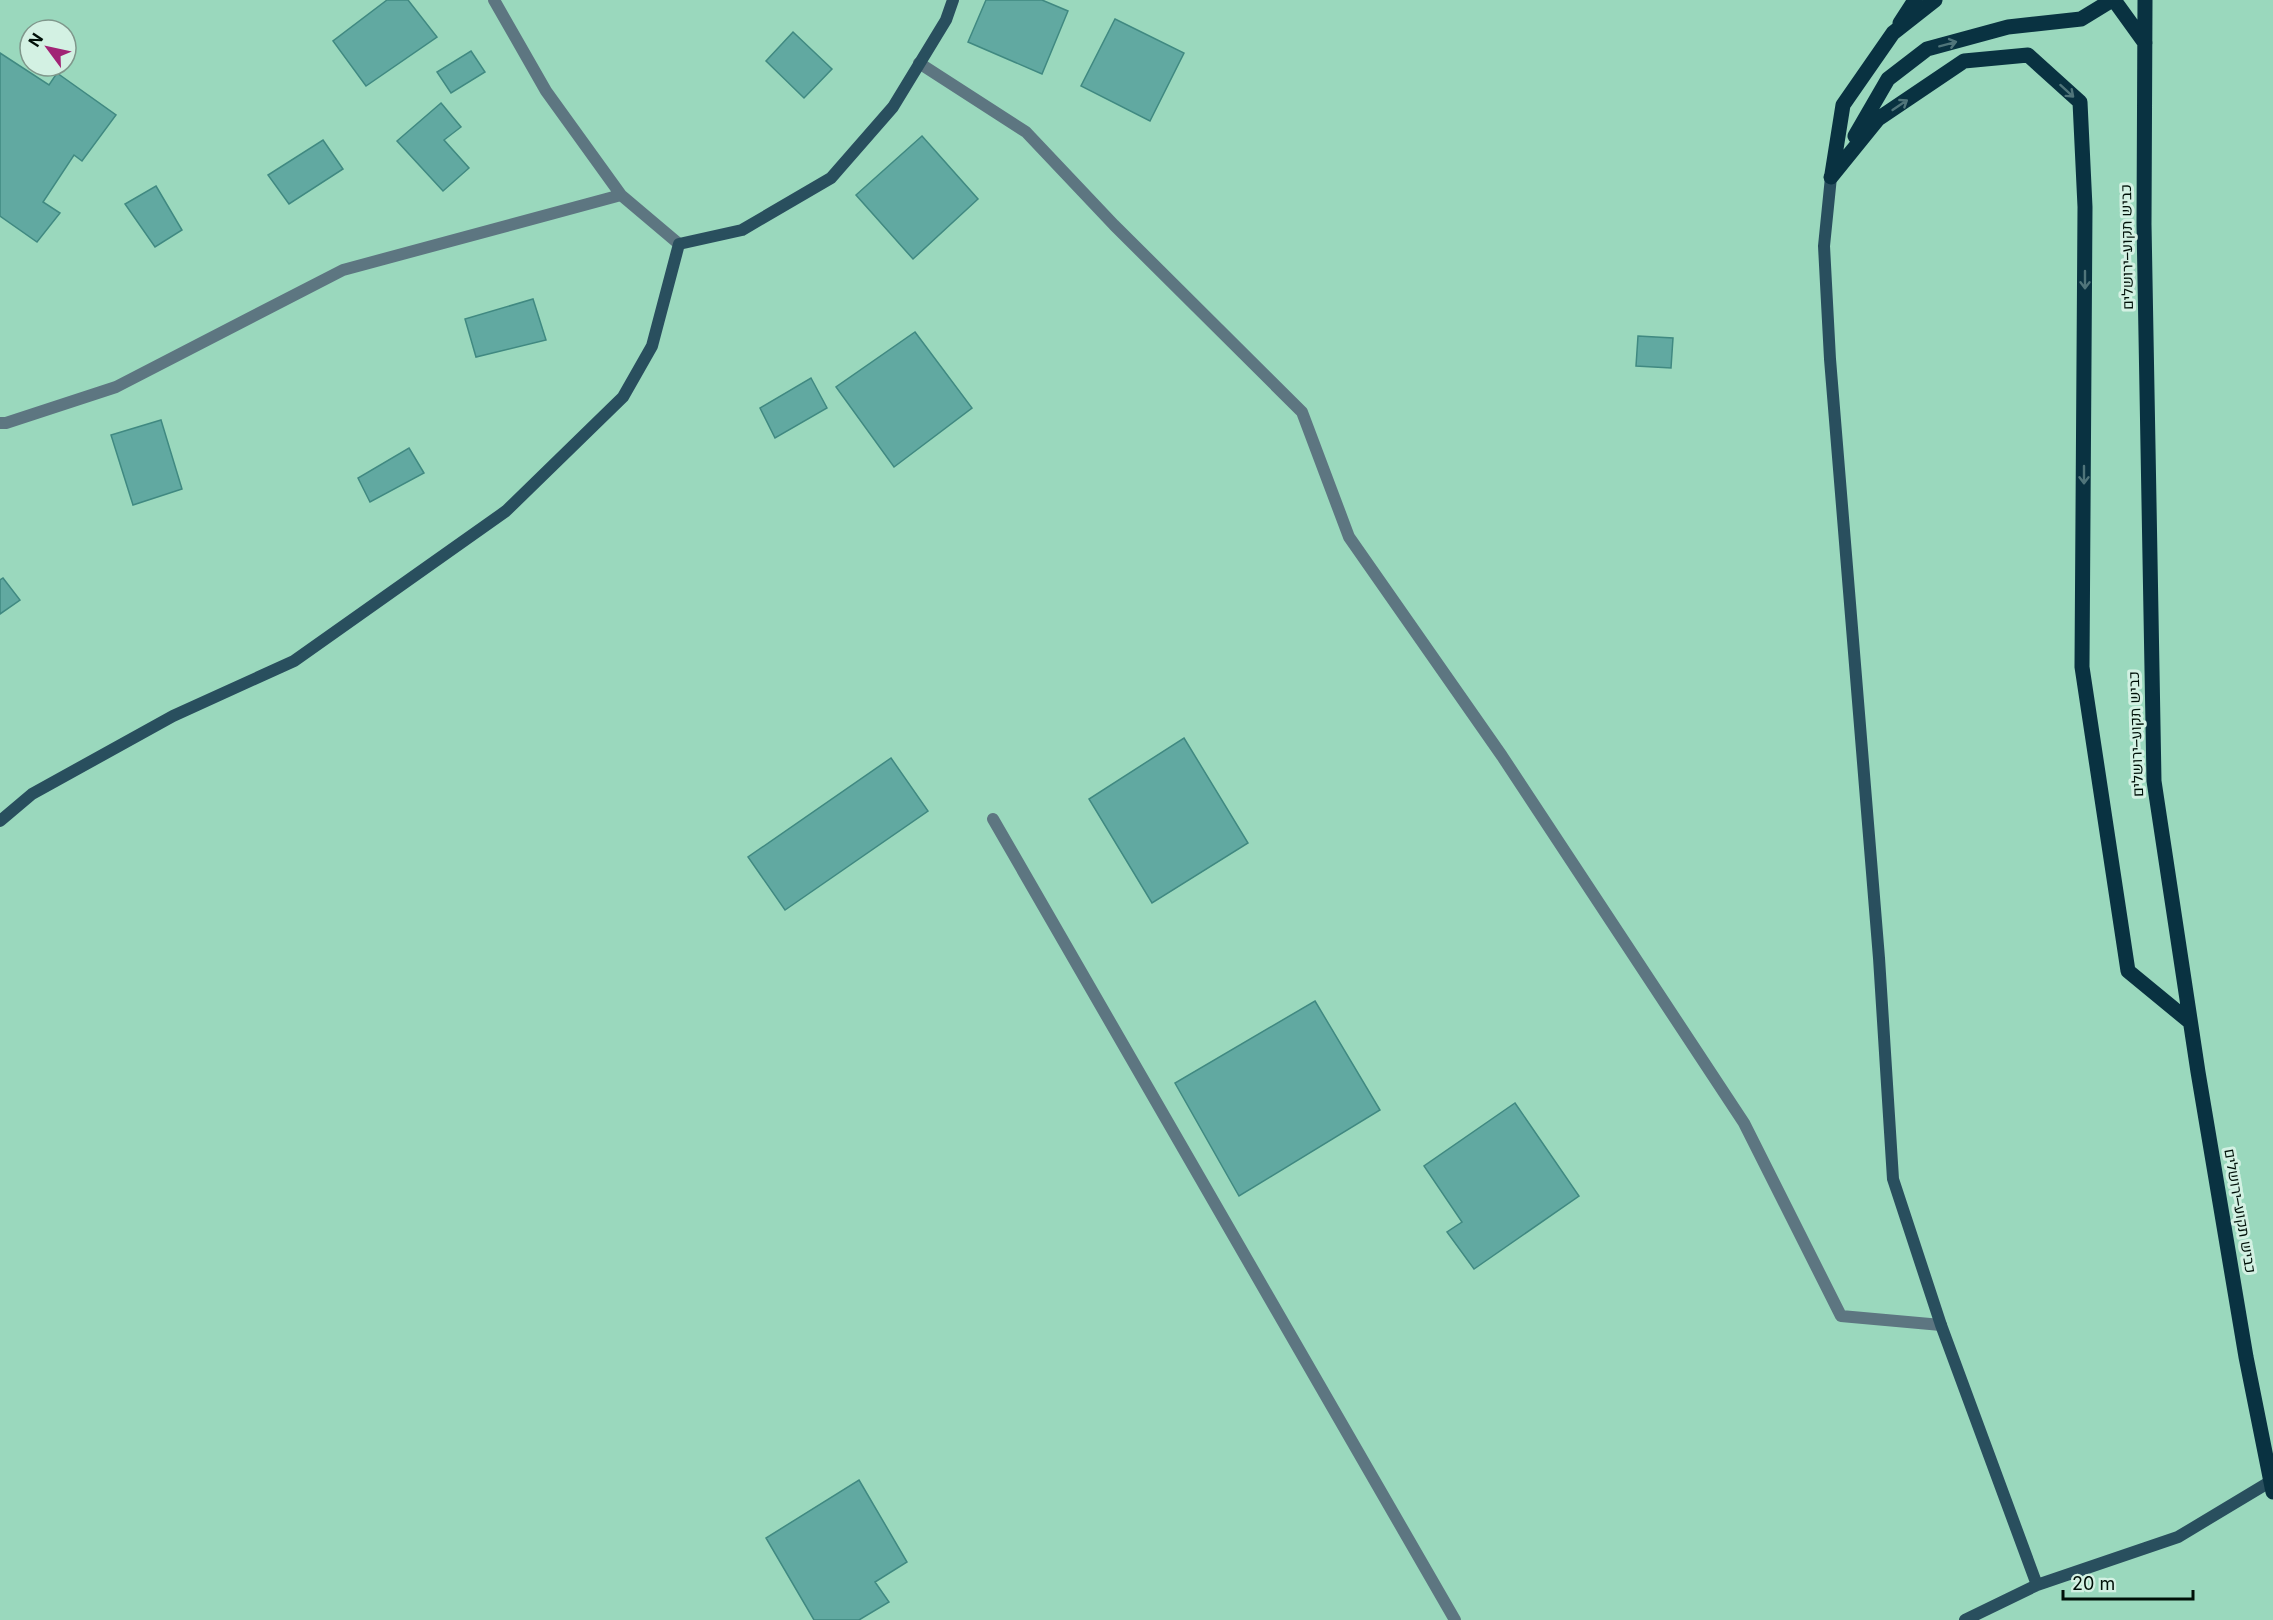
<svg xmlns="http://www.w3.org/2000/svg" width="2273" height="1620" viewBox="0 0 2273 1620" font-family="Inter,Heebo,sans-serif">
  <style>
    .building { fill: #61a9a1; stroke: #408981; stroke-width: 1.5 }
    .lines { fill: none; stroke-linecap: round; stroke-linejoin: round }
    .street { stroke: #5d7681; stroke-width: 12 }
    .secondary { stroke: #294f5e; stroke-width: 12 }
    .primary { stroke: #093241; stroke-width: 15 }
    .oneway { stroke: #50757a }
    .labels { text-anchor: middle; stroke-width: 6; stroke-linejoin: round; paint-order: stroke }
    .street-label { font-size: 15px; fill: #001008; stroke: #d3f1e3 }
  </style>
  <rect width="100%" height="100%" fill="#9ad8bd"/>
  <path class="building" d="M387 0H408L437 37 366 86 333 41Z
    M986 0H1042L1068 11 1042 74 968 42Z
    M1115 19 1184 53 1150 121 1081 86Z
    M793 32 832 69 804 98 766 61Z
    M471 51 485 72 451 93 437 72Z
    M0 53 49 85 57 73 116 115 82 161 74 155 43 202 60 213 37 242 0 216Z
    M441 103 461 127 444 140 469 168 443 191 397 141Z
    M922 136 978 199 913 259 856 195Z
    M323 140 343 169 289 204 268 175Z
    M156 186 182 230 155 247 125 204Z
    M533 299 546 340 476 357 465 319Z
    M915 332 972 408 894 467 836 387Z
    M1638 336 1673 338 1671 368 1636 366Z
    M811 378 827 408 775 438 760 408Z
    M161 420 182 489 133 505 111 435Z
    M409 448 424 473 370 502 358 478Z
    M3 578 20 600 0 614V580Z
    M1184 738 1248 843 1152 903 1089 799Z
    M891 758 928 811 785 910 748 857Z
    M1315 1001 1380 1110 1239 1196 1175 1083Z
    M1515 1103 1579 1196 1474 1269 1447 1232 1462 1222 1424 1166Z
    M859 1480 907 1562 875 1582 889 1602 859 1620H814L766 1538Z"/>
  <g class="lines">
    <path class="street" d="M494 0 546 91 621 195
      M919 63 1026 132 1114 225 1302 412 1349 537 1502 756 1744 1123 1841 1316 1941 1325
      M0 423H6L116 387 343 270 621 195 679 244
      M993 819 1455 1620"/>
    <path class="secondary" d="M1831 177 1824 246 1830 359 1879 958 1893 1179 1941 1325 2037 1585
      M0 821 32 794 173 716 294 661 506 511 623 397 652 346 679 244 742 230 831 178 893 107 946 20 953 0
      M1965 1620 2037 1585 2178 1537 2273 1480"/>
    <path class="primary" d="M2114 0 2145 43
      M2145 0 2144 224 2154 781 2198 1072 2246 1357 2273 1492
      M1900 23 1915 0
      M1855 136 1888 79 1927 49 2008 27 2081 19 2112 0
      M1832 174 1843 105 1893 33 1935 0
      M1831 177 1878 119 1964 61 2028 55 2080 102 2085 207 2082 667 2128 971 2190 1022"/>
  </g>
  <defs><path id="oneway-shaft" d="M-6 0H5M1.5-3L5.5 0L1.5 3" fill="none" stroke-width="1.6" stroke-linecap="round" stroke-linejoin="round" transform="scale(1.5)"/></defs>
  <g class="oneway">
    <use href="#oneway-shaft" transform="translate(1948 44) rotate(-15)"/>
    <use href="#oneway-shaft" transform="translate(2067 91) rotate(42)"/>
    <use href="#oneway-shaft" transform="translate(1900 105) rotate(-34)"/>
    <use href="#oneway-shaft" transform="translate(2085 280) rotate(90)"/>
    <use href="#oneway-shaft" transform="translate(2084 475) rotate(90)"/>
  </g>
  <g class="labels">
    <g class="street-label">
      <text transform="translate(2127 247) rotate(-91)" y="5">כביש תקוע–ירושלים</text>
      <text transform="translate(2136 734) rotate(-92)" y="5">כביש תקוע–ירושלים</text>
      <text transform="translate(2240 1211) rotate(80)" y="5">כביש תקוע–ירושלים</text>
    </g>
  </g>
  <g transform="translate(48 48) rotate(303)"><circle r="28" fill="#d3f1e3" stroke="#7f978b" stroke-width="1.5"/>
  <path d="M0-4.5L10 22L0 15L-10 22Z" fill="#a12375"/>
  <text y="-9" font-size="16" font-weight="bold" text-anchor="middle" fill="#001008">N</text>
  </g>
  <path d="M2063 1590v9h130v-9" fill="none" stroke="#001008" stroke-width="3"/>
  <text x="2072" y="1590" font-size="18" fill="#001008" stroke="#d3f1e3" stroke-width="4.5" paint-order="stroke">20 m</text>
</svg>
